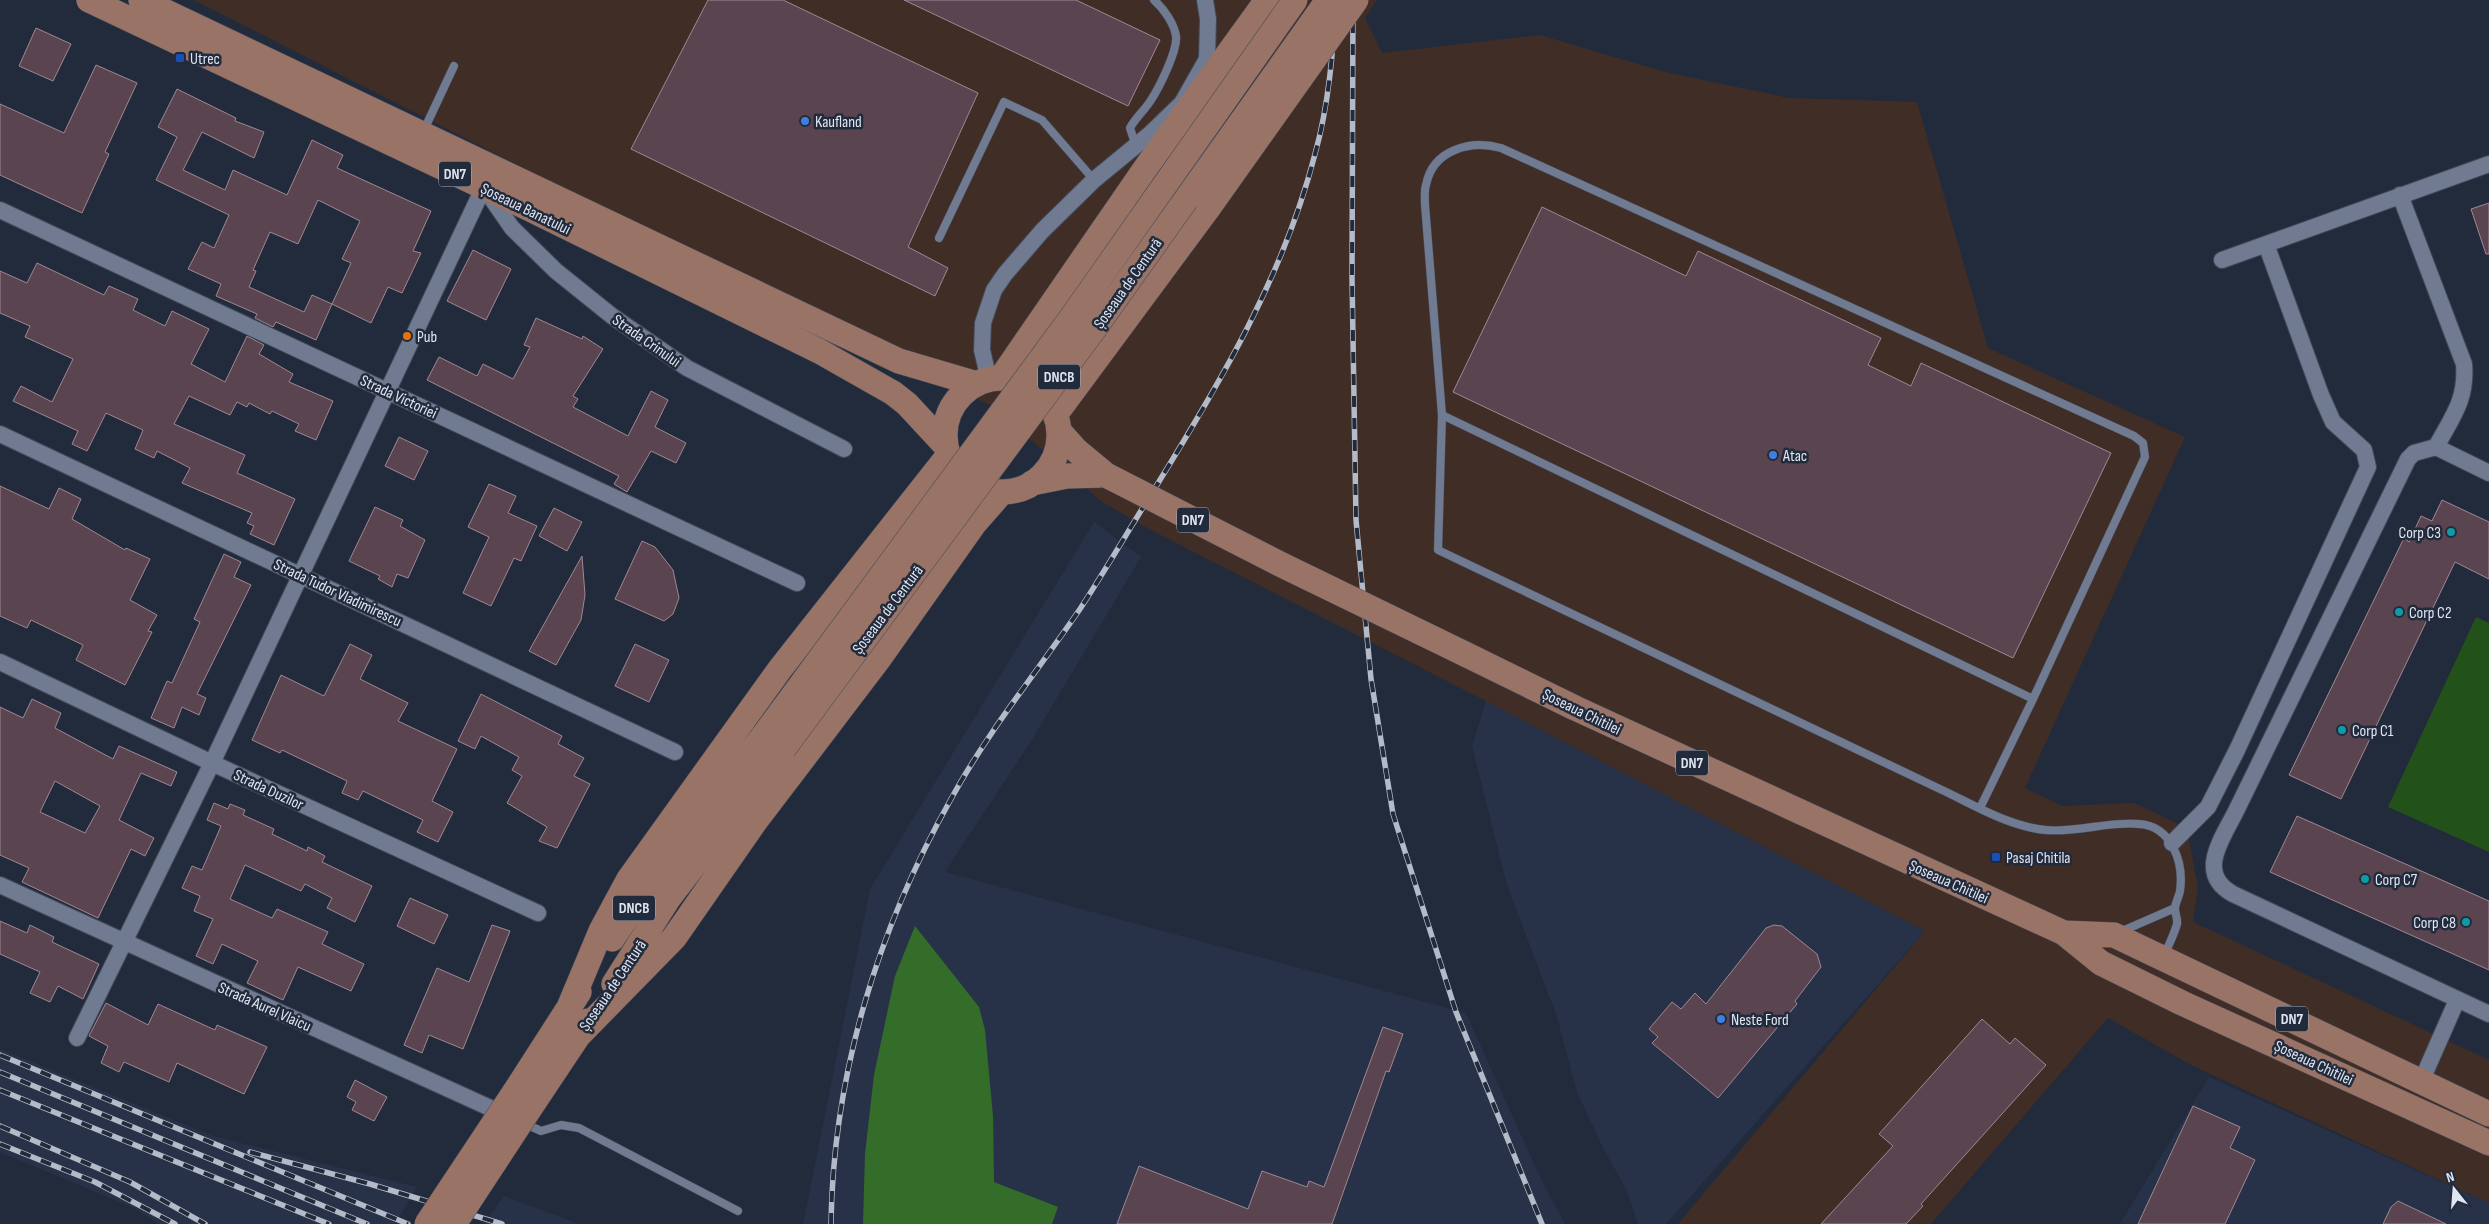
<svg xmlns="http://www.w3.org/2000/svg" width="2489" height="1224" viewBox="0 0 2489 1224" font-family="'Sofia Sans Condensed',sans-serif">
  <style>
    .built { fill: #273249 }
    .industrial { fill: #402d26 }
    .green { fill: #225219 }
    .forest { fill: #346d29 }
    .building { fill: #5a444f; stroke: #a08793; fill-rule: evenodd }
    .lines { fill: none; stroke-linecap: round; stroke-linejoin: round }
    .lane-casing { stroke: #424a59; stroke-width: 9 }
    .street-casing { stroke: #424a59; stroke-width: 18 }
    .primary-casing { stroke: #424a59; stroke-width: 26 }
    .lane { stroke: #707a90; stroke-width: 8 }
    .street { stroke: #707a90; stroke-width: 16 }
    .primary { stroke: #997366; stroke-width: 25 }
    .rail-casing { stroke: #b4bbc8; stroke-width: 5.5 }
    .rail { stroke: #222b3c; stroke-width: 4; stroke-dasharray: 11; stroke-linecap: butt }
    .primary-bridge-casing { stroke: #424a59; stroke-width: 26; stroke-linecap: butt }
    .primary-bridge { stroke: #997366; stroke-width: 25 }
    .transit-dot { fill: #1a4fb4; stroke: #222b3c; stroke-width: 2 }
    .shop-dot { fill: #3f7fe0; stroke: #222b3c; stroke-width: 2 }
    .food-dot { fill: #e8710a; stroke: #222b3c; stroke-width: 2 }
    .culture-dot { fill: #0f9aa8; stroke: #222b3c; stroke-width: 2 }
    .labels { text-anchor: middle; stroke-width: 5; stroke-linejoin: round; paint-order: stroke }
    .shield { fill: #222b3c; stroke: #a6adbb; stroke-width: 1 }
    .shield-label { font-size: 15px; font-weight: bold; fill: #dfe5f1 }
    .poi-label { font-size: 16px; fill: #dfe5f1; stroke: #222b3c; text-anchor: start }
    .street-label { font-size: 16px; fill: #dfe5f1; stroke: #222b3c }
  </style>
  <rect width="100%" height="100%" fill="#222b3c"/>
  <path class="built" d="M1094 522 1141 557 1033 738 945 872 1466 1013 1539 1175 1565 1224H803L870 889Z
    M1486 701 1925 931 1666 1224H1638L1626 1189 1603 1148 1577 1092 1557 1017 1507 885 1472 746Z
    M0 1049 213 1136 417 1187 395 1224H159L134 1208 0 1152Z
    M2209 1077 2489 1203V1224H2120Z
    M504 1196 579 1224H484Z"/>
  <path class="industrial" d="M194 0H1377L1365 18 1382 53 1540 35 1665 72 1789 98 1917 102 1988 348 2185 437 2025 788 2062 806 2134 803 2187 828 2198 889 2193 922 2489 1060V1203L2193 1066 2108 1018 1931 1224H1678L1925 931 1486 701 1147 528 1101 501 993 407Z"/>
  <path class="green" d="M2476 617 2489 623V852L2388 807Z"/>
  <path class="forest" d="M915 926 979 1007 985 1030 993 1116 994 1182 1058 1207 1052 1224H863L865 1154 874 1075 895 976Z"/>
  <path class="building" d="M708 0H783L978 93 908 247 948 268 935 296 631 149Z
    M904 0H1076L1160 40 1128 106Z
    M36 28 71 44 53 81 19 66Z
    M96 65 137 83 105 152 109 154 82 213 0 175V104L64 133Z
    M177 89 236 118 235 121 264 132 254 158 202 132 183 170 225 190 233 170 287 195 312 140 343 155 337 168 431 211 413 251 421 253 402 293 388 287 371 323 332 304 316 340 276 322 273 327 255 318 257 314 216 296 221 284 188 269 202 242 214 248 229 215 156 180 177 137 158 127ZM318 200 360 221 342 259 351 263 332 304 312 295 304 312 249 287 256 271 253 270 270 232 298 244Z
    M2489 203V254H2486L2471 209Z
    M1542 207 1686 276 1698 251 1881 338 1868 365 1911 386 1921 363 2111 453 2013 658 1453 392Z
    M473 250 511 269 486 320 447 301Z
    M37 263 104 295 109 286 138 299 133 310 165 326 172 311 209 329 191 364 225 382 247 336 264 345 259 354 293 374 289 382 333 401 316 440 295 431 299 424 272 411 270 414 249 403 247 407 237 402 230 415 189 396 174 424 245 455 237 473 295 499 274 545 250 534 254 526 247 523 252 513 182 483 190 468 157 451 154 458 135 449 143 430 106 413 87 451 72 444 78 431 13 401 21 386 52 402 73 359 25 337 30 326 0 313V271L27 283Z
    M536 318 582 339 583 336 603 349 573 396 578 399 573 407 628 436 651 391 668 400 655 427 686 443 676 463 651 451 627 492 614 484 619 476 427 380 439 357 477 376 483 364 513 379 530 347 524 345Z
    M399 437 428 451 414 480 385 466Z
    M489 484 516 496 508 513 537 526 521 561 514 558 491 606 463 593 489 537 468 527Z
    M0 486 49 509 59 488 81 499 72 519 125 550 126 548 150 559 130 600 157 615 148 631 152 632 125 685 76 660 83 645 31 620 27 628 0 616Z
    M2442 500 2489 522V579L2455 562 2341 799 2289 775 2404 538 2409 542 2421 516 2432 521Z
    M375 507 403 520 400 526 425 540 408 578 397 574 392 587 378 579 380 576 349 561Z
    M554 508 582 522 567 551 539 536Z
    M642 541 655 547 673 570 679 598 673 614 664 621 615 599Z
    M224 554 241 562 234 577 251 585 197 694 206 698 199 715 182 707 174 728 151 718 167 681 172 683 200 622 194 619Z
    M582 556 585 595 581 620 556 665 529 651Z
    M350 644 372 655 360 679 408 703 398 721 457 749 432 801 453 812 438 842 417 832 423 820 363 791 358 800 342 793 347 781 282 750 280 753 252 740 281 675 324 696Z
    M635 644 669 660 649 702 615 686Z
    M481 694 562 736 558 744 584 758 574 776 590 784 557 848 539 841 547 827 507 803 522 776 512 770 519 757 481 736 475 749 458 741Z
    M32 699 61 713 55 728 113 759 119 746 177 772 171 786 141 773 119 820 154 838 145 856 131 849 98 918 22 882 29 868 0 855V707L23 718ZM55 781 100 806 85 833 40 812Z
    M214 803 228 809 230 804 245 810 243 815 274 829 272 834 307 851 308 847 325 856 322 862 372 886 355 922 327 908 332 898 305 884 301 891 245 865 230 899 272 918 277 909 328 932 322 944 364 964 351 991 298 967 283 1000 247 983 258 961 222 944 213 964 196 956 213 919 194 911 200 896 182 888 192 866 202 870 221 826 207 820Z
    M2297 816 2489 901V970L2270 872Z
    M410 898 448 915 434 944 397 926Z
    M0 921 27 933 30 925 54 937 52 942 99 964 83 999 58 986 50 1002 30 993 40 972 0 954Z
    M492 925 510 931 463 1049 429 1035 422 1053 404 1045 437 968 469 982Z
    M1774 925 1782 926 1817 954 1821 967 1795 1001 1797 1004 1718 1098 1652 1043 1658 1037 1649 1029 1672 1002 1681 1009 1695 993 1706 1004 1766 928Z
    M106 1003 148 1025 158 1004 215 1030 217 1025 267 1047 244 1094 177 1063 169 1082 124 1062 119 1072 101 1063 108 1046 89 1036Z
    M1982 1019 2010 1044 2015 1038 2046 1065 1921 1204 1923 1206 1906 1224H1821L1893 1146 1879 1134Z
    M1383 1027 1403 1034 1389 1072 1386 1071 1332 1224H1117L1139 1166 1248 1209 1262 1171 1307 1187 1309 1181 1324 1187Z
    M355 1080 387 1097 374 1121 352 1110 356 1102 347 1097Z
    M2193 1106 2240 1127 2230 1148 2255 1160 2225 1224H2138Z
    M2398 1201 2446 1224H2383L2391 1207Z"/>
  <g class="lines">
    <g class="lane-casing">
      <path id="lane" d="M424 130 454 66
        M1136 146 1130 128C1136 117 1145 110 1151 100 1159 88 1178 50 1176 36 1174 23 1163 8 1154 0
        M939 238 1004 102 1042 120 1094 180
        M1442 415 2033 699
        M1980 808 2033 699 2145 457 2143 443 2134 436 1501 148C1471 140 1433 149 1426 185 1424 191 1425 198 1425 205L1442 415 1438 550 1942 790C1974 805 2008 826 2045 830 2077 833 2108 821 2139 824 2172 826 2184 863 2180 891 2179 897 2175 903 2175 909 2175 914 2178 919 2177 924 2174 935 2168 946 2164 956
        M2120 932 2175 908
        M530 1126 541 1131 561 1125 579 1128 738 1211"/>
    </g>
    <g class="street-casing">
      <path id="street" d="M485 189 512 228 556 271 612 316 687 368 844 449
        M2400 195 2464 364C2467 400 2452 417 2436 447
        M0 210 797 583
        M2222 260 2489 164
        M989 380 982 350 983 323 994 290 1005 274 1042 231 1094 180 1150 134 1182 103 1207 59 1208 19 1205 0
        M0 434 675 752
        M2489 473 2436 447 2414 453 2408 459 2237 809C2223 838 2195 873 2233 894L2489 1014
        M0 662 212 763 538 913
        M2172 843 2208 807 2237 750 2368 467 2364 450 2333 422 2321 395 2266 244
        M0 885 510 1117
        M77 1038 212 763 488 178
        M2421 1082 2457 1000"/>
    </g>
    <g class="primary-casing">
      <path id="primary" d="M89 0 528 208 819 351 893 393 907 404 945 445
        M141 0 899 361 977 384
        M1001 378 1147 166 1267 0
        M945 435a57 57 0 1 1 114 0a57 57 0 1 1-114 0Z
        M1055 415 1209 207
        M1059 431 1077 451 1106 475
        M1032 483 1067 476 1106 475
        M1465 654 1575 708 2064 933 2101 963 2182 1003 2489 1143
        M2064 933 2114 935 2489 1114
        M612 939 641 896 764 735
        M614 984 668 899 784 748
        M570 1005 601 931 629 879 780 669 948 456
        M579 1035 674 938 754 823 878 660 974 524 1002 492
        M516 1090 579 992
        M534 1102 588 1021"/>
    </g>
    <use href="#lane" class="lane"/>
    <use href="#street" class="street"/>
    <use href="#primary" class="primary"/>
    <g class="rail-casing">
      <path id="rail" d="M1353 0 1352 278 1356 520 1371 679 1393 814 1456 1012 1542 1224
        M0 1055 408 1224
        M0 1072 367 1224
        M0 1090 329 1224
        M0 1126 130 1182 205 1224
        M0 1144 95 1182 175 1224
        M250 1152 370 1184 502 1224
        M831 1224C833 1074 878 929 951 799 988 731 1037 672 1080 609 1106 569 1130 528 1155 488 1220 383 1284 275 1315 154 1329 104 1333 51 1336 0"/>
    </g>
    <use href="#rail" class="rail"/>
    <g class="primary-bridge-casing">
      <path id="primary-bridge" d="M1209 207 1356 0
        M1106 475 1280 564 1465 654
        M764 735 1072 317 1295 0
        M784 748 1094 329 1328 0
        M427 1224 516 1090
        M454 1224 534 1102"/>
    </g>
    <use href="#primary-bridge" class="primary-bridge"/>
  </g>
  <g class="transit-dot">
    <rect x="175" y="53" width="10" height="10" rx="2.5"/>
    <rect x="1991" y="852" width="10" height="10" rx="2.5"/>
  </g>
  <g class="shop-dot">
    <circle cx="805" cy="121" r="5"/>
    <circle cx="1773" cy="455" r="5"/>
    <circle cx="1721" cy="1019" r="5"/>
  </g>
  <circle class="food-dot" cx="407" cy="336" r="5"/>
  <g class="culture-dot">
    <circle cx="2451" cy="532" r="5"/>
    <circle cx="2399" cy="612" r="5"/>
    <circle cx="2342" cy="730" r="5"/>
    <circle cx="2365" cy="879" r="5"/>
    <circle cx="2466" cy="922" r="5"/>
  </g>
  <g class="labels">
    <g class="shield">
      <rect x="439" y="161.5" width="32" height="25" rx="4"/>
      <rect x="1038" y="364.5" width="42" height="25" rx="4"/>
      <rect x="1177" y="507.5" width="32" height="25" rx="4"/>
      <rect x="1676" y="750.5" width="32" height="25" rx="4"/>
      <rect x="613" y="895.5" width="42" height="25" rx="4"/>
      <rect x="2276" y="1006.5" width="32" height="25" rx="4"/>
    </g>
    <g class="shield-label">
      <text x="455" y="179">DN7</text>
      <text x="1059" y="382">DNCB</text>
      <text x="1193" y="525">DN7</text>
      <text x="1692" y="768">DN7</text>
      <text x="634" y="913">DNCB</text>
      <text x="2292" y="1024">DN7</text>
    </g>
    <g class="poi-label">
      <text x="190" y="64">Utrec</text>
      <text x="815" y="127">Kaufland</text>
      <text x="417" y="342">Pub</text>
      <text x="1783" y="461">Atac</text>
      <text x="2441" y="538" text-anchor="end">Corp C3</text>
      <text x="2409" y="618">Corp C2</text>
      <text x="2352" y="736">Corp C1</text>
      <text x="2006" y="863">Pasaj Chitila</text>
      <text x="2375" y="885">Corp C7</text>
      <text x="2456" y="928" text-anchor="end">Corp C8</text>
      <text x="1731" y="1025">Neste Ford</text>
    </g>
    <g class="street-label">
      <text transform="translate(526 208) rotate(26)" y="6">Șoseaua Banatului</text>
      <text transform="translate(1127 283) rotate(-55)" y="6">Șoseaua de Centură</text>
      <text transform="translate(647 340) rotate(35)" y="6">Strada Crinului</text>
      <text transform="translate(399 396) rotate(25)" y="6">Strada Victoriei</text>
      <text transform="translate(338 592) rotate(25)" y="6">Strada Tudor Vladimirescu</text>
      <text transform="translate(887 609) rotate(-53)" y="6">Șoseaua de Centură</text>
      <text transform="translate(1582 711) rotate(26)" y="6">Șoseaua Chitilei</text>
      <text transform="translate(269 789) rotate(25)" y="6">Strada Duzilor</text>
      <text transform="translate(1949 881) rotate(24)" y="6">Șoseaua Chitilei</text>
      <text transform="translate(612 985) rotate(-56)" y="6">Șoseaua de Centură</text>
      <text transform="translate(265 1006) rotate(24)" y="6">Strada Aurel Vlaicu</text>
      <text transform="translate(2314 1062) rotate(25)" y="6">Șoseaua Chitilei</text>
    </g>
  </g>
  <g transform="translate(2454 1189) rotate(343)" stroke="#222b3c" stroke-width="4" paint-order="stroke">
  <path d="M0-4L9 19L0 12L-9 19Z" fill="#dfe5f1"/>
  <text y="-8" font-size="14" font-weight="bold" text-anchor="middle" fill="#dfe5f1">N</text>
  </g>
</svg>
